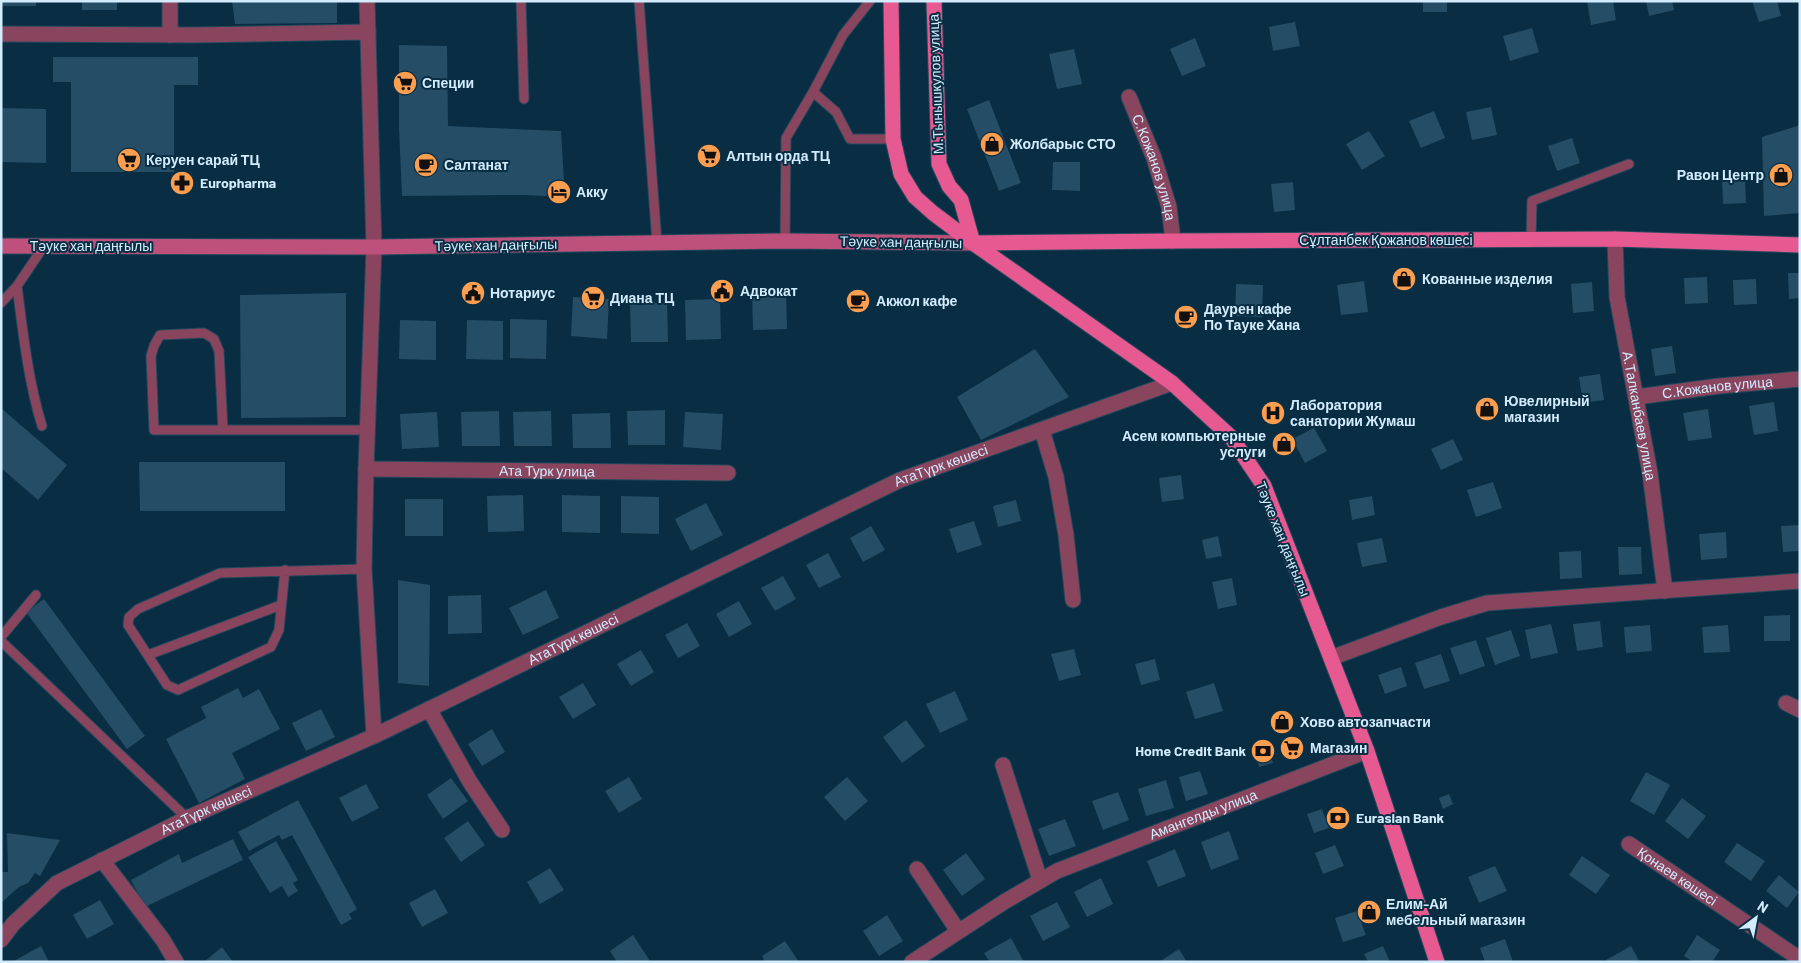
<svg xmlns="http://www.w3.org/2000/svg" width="1801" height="963" viewBox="0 0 1801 963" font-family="Barlow,sans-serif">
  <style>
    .building { fill: #254d66 }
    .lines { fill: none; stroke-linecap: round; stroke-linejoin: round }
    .lane-casing { stroke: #25485c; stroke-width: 11 }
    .street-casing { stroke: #25485c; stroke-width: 17 }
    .secondary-casing { stroke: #25485c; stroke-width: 17 }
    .primary-casing { stroke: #25485c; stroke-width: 17 }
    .lane { stroke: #8a455e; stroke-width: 9 }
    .street { stroke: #8a455e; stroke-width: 15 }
    .secondary { stroke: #be517b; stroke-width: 15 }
    .primary { stroke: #e75991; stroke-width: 15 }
    .labels { text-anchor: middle; stroke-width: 4; stroke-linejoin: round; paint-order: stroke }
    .poi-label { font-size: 14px; font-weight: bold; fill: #d2ecfe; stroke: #092d42; text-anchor: start }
    .street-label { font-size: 14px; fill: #d2ecfe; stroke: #092d42 }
  </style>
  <rect width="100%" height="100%" fill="#092d42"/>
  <path class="building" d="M1 1H36V6H1Z
    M82 1H117V10H82Z
    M232 1H337V23L235 24Z
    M1423 1H1447V12H1423Z
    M1587 1H1613L1616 20 1591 25Z
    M1646 1H1672L1674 10 1649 16Z
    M1752 1H1777L1781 16 1759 22Z
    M1295 22 1300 46 1273 51 1269 27Z
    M1532 28 1539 52 1510 61 1503 36Z
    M1195 38 1206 66 1182 76 1170 49Z
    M399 45 447 46 448 126 561 131 565 197 523 195 402 196 399 128Z
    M1074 49 1082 84 1057 89 1049 54Z
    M53 57H198V85H174V172H71V82H53Z
    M989 100 1021 183 999 191 967 109Z
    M1491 107 1497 135 1472 140 1466 112Z
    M1 108 46 109V163L1 162Z
    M1434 111 1445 138 1421 148 1409 121Z
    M1800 125V213L1764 216 1762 137Z
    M1369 131 1385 156 1362 170 1346 144Z
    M1572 138 1580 163 1557 171 1548 146Z
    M1053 162H1080V191L1052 190Z
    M1745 178 1746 203 1723 204 1722 179Z
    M1293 182 1295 210 1274 212 1271 184Z
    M1788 273H1800V298L1789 299Z
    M1707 277 1708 303 1685 304 1684 278Z
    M1756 279 1757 304 1734 305 1733 280Z
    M1364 281 1368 312 1341 315 1337 285Z
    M1592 282 1594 311 1573 313 1571 284Z
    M1236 284 1263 285 1262 317 1235 316Z
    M786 291 787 329 753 330 752 292Z
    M346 293V417L241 418 240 295Z
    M573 297 609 299 607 339 571 336Z
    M720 299 721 339 686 340 685 300Z
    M630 303H667L668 342H631Z
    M510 319 547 320 546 359 510 358Z
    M400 320 436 321V360L399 359Z
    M467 320 503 321V360L466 359Z
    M1672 346 1676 373 1655 376 1651 349Z
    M1035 349 1069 397 981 440 957 397Z
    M1600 374 1604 400 1583 403 1579 377Z
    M1774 402 1778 431 1754 435 1749 406Z
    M1 408 67 465 38 500 1 468Z
    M1708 409 1712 438 1688 441 1683 413Z
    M665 410V445H628L627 411Z
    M499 411 500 446H462L461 412Z
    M551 411 552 446H514L513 412Z
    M437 412 439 447 402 449 400 414Z
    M685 412 723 414 721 450 683 447Z
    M610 413 611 448H573L572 414Z
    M1314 428 1327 451 1305 463 1292 439Z
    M1453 439 1463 460 1441 470 1431 449Z
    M139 462H285V511H140Z
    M1181 475 1184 499 1162 502 1159 478Z
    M1493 482 1502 508 1476 517 1467 490Z
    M523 495 524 531 488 532 487 496Z
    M562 495 600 496V533L562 532Z
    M621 496 659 497V534L621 533Z
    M1372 496 1375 515 1352 520 1349 500Z
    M405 499H443V536H405Z
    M1016 500 1021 521 998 527 993 506Z
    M706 503 723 535 691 551 675 519Z
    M974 521 982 545 957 553 949 529Z
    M1800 525V551L1783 552 1781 526Z
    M871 526 885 550 863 562 850 538Z
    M1726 532 1727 558 1701 560 1699 534Z
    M1218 536 1222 556 1206 559 1202 540Z
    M1382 538 1387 562 1362 567 1357 543Z
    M1618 547H1641L1642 574 1619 575Z
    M1581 551 1582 578 1560 579 1559 552Z
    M828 553 841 577 819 588 806 565Z
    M783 576 796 599 775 611 761 588Z
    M1232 578 1237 605 1218 609 1212 582Z
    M398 580 430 585 429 686 398 683Z
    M546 590 559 618 523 635 509 608Z
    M481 595 482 633 448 634V596Z
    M44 599 145 736 127 749 26 612Z
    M739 601 752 624 729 637 716 614Z
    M1790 615V641H1764V616Z
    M1600 621 1603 647 1577 651 1573 624Z
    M687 623 700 646 678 658 665 635Z
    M1551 624 1558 653 1531 659 1525 630Z
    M1650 625 1652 651 1626 653 1624 627Z
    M1728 625 1730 652 1704 653 1702 627Z
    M1511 630 1520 656 1495 665 1486 638Z
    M1476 640 1485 666 1460 675 1450 648Z
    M1074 649 1081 675 1059 681 1051 654Z
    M641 650 654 672 631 686 617 664Z
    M1441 654 1450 681 1424 689 1415 663Z
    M1155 659 1160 680 1141 685 1135 664Z
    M1401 667 1407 686 1385 694 1378 675Z
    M583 683 596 705 573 719 559 697Z
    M1214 683 1223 711 1195 719 1186 692Z
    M238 688 243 698 259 689 280 729 232 753 245 779 199 803 166 739 206 718 201 707Z
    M955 691 968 720 940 733 926 704Z
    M321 709 335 737 306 751 292 723Z
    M906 720 925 746 902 763 883 737Z
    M492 729 505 752 482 766 468 744Z
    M1268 744 1273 763 1259 767 1254 748Z
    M1200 771 1208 794 1186 801 1179 777Z
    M1646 772 1670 785 1654 815 1630 801Z
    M629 777 642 799 619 813 605 791Z
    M847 777 868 801 845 821 824 797Z
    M451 778 468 801 443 819 427 795Z
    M1166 780 1174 808 1146 816 1138 789Z
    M366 784 379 808 352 822 339 798Z
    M1118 792 1129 820 1103 830 1092 801Z
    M1449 794 1453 804 1443 809 1439 798Z
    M1682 798 1706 816 1688 839 1665 821Z
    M298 800 357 909 349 914 352 919 341 925 292 835 282 840 279 835 249 851 238 832Z
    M1322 809 1329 828 1314 833 1307 814Z
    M1065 819 1076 846 1049 856 1038 829Z
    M468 821 485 845 461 862 444 838Z
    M1229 831 1239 859 1211 870 1201 842Z
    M7 833 60 840 40 876 35 873 28 883 19 887 1 903V872H8Z
    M233 839 243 860 145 907 131 880 179 854 182 863Z
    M276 841 298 880 293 883 298 891 288 897 282 886 270 893 248 857Z
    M1737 843 1765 861 1751 881 1724 862Z
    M1335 845 1344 866 1323 874 1315 853Z
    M1175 849 1186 876 1158 887 1147 861Z
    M966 853 985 879 962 896 943 870Z
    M1582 856 1610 875 1596 894 1569 875Z
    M1495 866 1507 891 1479 903 1468 877Z
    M550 868 564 890 540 904 527 882Z
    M1779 875 1799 892 1787 908 1766 891Z
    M1101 878 1113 904 1087 917 1074 892Z
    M435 889 448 913 422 927 409 903Z
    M100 900 114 924 87 939 73 915Z
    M1057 902 1070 927 1043 941 1030 916Z
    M1357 911 1366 935 1343 942 1335 918Z
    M887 915 903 941 879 956 863 931Z
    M633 935 650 961 617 962 610 951Z
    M1697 935 1720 950 1712 962H1693L1684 956Z
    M1011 938 1024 962H990L984 953Z
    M1505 939 1513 962H1485L1480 948Z
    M785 941 799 962H765L762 956Z
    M41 946 49 962H12Z
    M1383 946 1390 962H1368L1364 954Z
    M1631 946 1640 962H1607L1606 960Z
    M222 947 233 962H204Z
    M1179 949 1187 962H1159Z"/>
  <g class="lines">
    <g class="lane-casing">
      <path id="lane" d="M521 1 524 99
        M639 1 657 243
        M813 92 836 112 850 139H893
        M1531 240 1532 201 1629 164
        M785 241 786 138 813 92 843 35 870 1
        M17 286C23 333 28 380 42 426
        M1 303 17 286 44 246
        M223 430H154L151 356 154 346 160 335 204 333 214 339 219 351 223 430H367
        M285 570 279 630 271 647 178 690 167 685 128 625 129 617 138 609 220 573 364 569
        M1 637 36 595
        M1 641 187 818
        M148 655 281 605"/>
    </g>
    <g class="street-casing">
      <g id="street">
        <path d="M367 1 374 247 366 469 364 569 374 736"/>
        <path d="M1 34 193 35 368 32"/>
        <path d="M170 35V1"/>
        <path id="s1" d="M1129 97 1154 158 1169 207 1173 241"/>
        <path id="s2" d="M1615 239 1617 297 1650 473 1665 591"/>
        <path id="s3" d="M1636 397 1719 386 1800 379"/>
        <path d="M1042 430 1056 477 1066 535 1073 600"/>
        <path id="s4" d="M366 469 728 473"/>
        <path d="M1331 658 1441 617 1487 603 1800 581"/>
        <path d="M1786 703 1800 710"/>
        <path d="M429 709 470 782 502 830"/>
        <path d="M1003 765 1040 880"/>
        <path id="s5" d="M1629 844 1800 959"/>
        <path d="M102 860 163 940 176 962"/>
        <path d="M917 869 958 931"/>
        <path id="s6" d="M1 940 13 924 57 883 187 818 374 736 900 480 1172 383"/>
        <path id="s7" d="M912 962 1004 902 1057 871 1367 751"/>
      </g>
    </g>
    <g class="secondary-casing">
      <path id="secondary" d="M1 246 374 247 785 241 973 243"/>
    </g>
    <g class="primary-casing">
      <path id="primary" d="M891 1 893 139 901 174 915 197 933 213 973 243 1172 383 1231 437 1264 486 1367 751 1437 962
        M934 1 939 164 949 186 961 200 973 243
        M973 243 1173 241 1615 239 1800 245"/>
    </g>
    <use href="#lane" class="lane"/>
    <use href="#street" class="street"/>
    <use href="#secondary" class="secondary"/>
    <use href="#primary" class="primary"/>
  </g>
  <defs>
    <g id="supermarket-disc" transform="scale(1.25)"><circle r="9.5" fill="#fb9e50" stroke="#092d42"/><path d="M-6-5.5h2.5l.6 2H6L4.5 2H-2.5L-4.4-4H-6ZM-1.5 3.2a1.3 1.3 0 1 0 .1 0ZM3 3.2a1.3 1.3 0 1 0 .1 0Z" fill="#111"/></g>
    <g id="shop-disc" transform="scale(1.25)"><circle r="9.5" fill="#fb9e50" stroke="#092d42"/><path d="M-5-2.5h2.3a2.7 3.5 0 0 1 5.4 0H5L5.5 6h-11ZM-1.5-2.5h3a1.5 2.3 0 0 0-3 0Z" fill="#111"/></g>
    <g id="cafe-disc" transform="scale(1.25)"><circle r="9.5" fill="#fb9e50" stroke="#092d42"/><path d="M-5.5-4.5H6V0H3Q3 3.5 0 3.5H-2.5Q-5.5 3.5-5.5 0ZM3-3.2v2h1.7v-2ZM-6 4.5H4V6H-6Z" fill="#111"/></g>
    <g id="pharmacy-disc" transform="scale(1.25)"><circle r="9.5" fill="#fb9e50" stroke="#092d42"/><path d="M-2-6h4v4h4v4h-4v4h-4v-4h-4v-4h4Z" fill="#111"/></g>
    <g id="hotel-disc" transform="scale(1.25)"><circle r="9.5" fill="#fb9e50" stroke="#092d42"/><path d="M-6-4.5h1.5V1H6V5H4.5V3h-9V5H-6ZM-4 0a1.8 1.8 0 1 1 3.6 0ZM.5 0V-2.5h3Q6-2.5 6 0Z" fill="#111"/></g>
    <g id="civic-disc" transform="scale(1.25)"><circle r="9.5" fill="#fb9e50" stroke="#092d42"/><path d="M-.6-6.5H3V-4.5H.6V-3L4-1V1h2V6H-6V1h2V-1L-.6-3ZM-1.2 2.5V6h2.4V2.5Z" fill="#111"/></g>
    <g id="hospital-disc" transform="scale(1.25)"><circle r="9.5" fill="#fb9e50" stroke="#092d42"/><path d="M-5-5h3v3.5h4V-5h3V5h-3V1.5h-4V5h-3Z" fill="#111"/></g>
    <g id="bank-disc" transform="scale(1.25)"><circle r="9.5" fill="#fb9e50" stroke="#092d42"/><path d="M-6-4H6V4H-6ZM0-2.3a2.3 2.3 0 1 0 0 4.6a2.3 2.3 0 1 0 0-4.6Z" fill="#111"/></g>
  </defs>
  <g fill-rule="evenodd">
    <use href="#supermarket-disc" x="405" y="83"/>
    <use href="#shop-disc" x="992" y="144"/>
    <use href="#supermarket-disc" x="709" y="156"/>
    <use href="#supermarket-disc" x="129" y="160"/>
    <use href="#cafe-disc" x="426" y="165"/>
    <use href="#shop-disc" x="1781" y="175"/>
    <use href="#pharmacy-disc" x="182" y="183"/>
    <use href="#hotel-disc" x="559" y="192"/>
    <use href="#shop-disc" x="1404" y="279"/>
    <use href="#civic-disc" x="722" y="291"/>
    <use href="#civic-disc" x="473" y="293"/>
    <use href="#supermarket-disc" x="593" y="298"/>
    <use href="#cafe-disc" x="858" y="301"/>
    <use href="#cafe-disc" x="1186" y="317"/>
    <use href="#shop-disc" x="1487" y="409"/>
    <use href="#hospital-disc" x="1273" y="413"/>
    <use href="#shop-disc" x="1284" y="444"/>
    <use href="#shop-disc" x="1282" y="722"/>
    <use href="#supermarket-disc" x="1292" y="748"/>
    <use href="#bank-disc" x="1263" y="751"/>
    <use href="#bank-disc" x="1338" y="818"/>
    <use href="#shop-disc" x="1369" y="912"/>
  </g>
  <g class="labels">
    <g class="poi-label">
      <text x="422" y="88">Специи</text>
      <text x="1010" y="149">Жолбарыс СТО</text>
      <text x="726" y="161">Алтын орда ТЦ</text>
      <text x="146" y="165">Керуен сарай ТЦ</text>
      <text x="444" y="170">Салтанат</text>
      <text x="1764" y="180" text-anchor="end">Равон Центр</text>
      <text x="200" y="188">Europharma</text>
      <text x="576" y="197">Акку</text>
      <text x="1422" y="284">Кованные изделия</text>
      <text x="740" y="296">Адвокат</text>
      <text x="490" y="298">Нотариус</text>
      <text x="610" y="303">Диана ТЦ</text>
      <text x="876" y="306">Акжол кафе</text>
      <text x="1204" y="314">Даурен кафе<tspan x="1204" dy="16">По Тауке Хана</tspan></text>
      <text x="1504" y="406">Ювелирный<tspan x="1504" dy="16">магазин</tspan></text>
      <text x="1290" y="410">Лаборатория<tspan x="1290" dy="16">санатории Жумаш</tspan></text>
      <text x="1266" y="441" text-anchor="end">Асем компьютерные<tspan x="1266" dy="16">услуги</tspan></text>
      <text x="1300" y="727">Хово автозапчасти</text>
      <text x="1310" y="753">Магазин</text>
      <text x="1246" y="756" text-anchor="end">Home Credit Bank</text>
      <text x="1356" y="823">Eurasian Bank</text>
      <text x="1386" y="909">Елим-Ай<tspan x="1386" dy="16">мебельный магазин</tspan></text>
    </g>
    <g class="street-label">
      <text transform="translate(936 84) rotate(-92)" y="5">М.Тынышкулов улица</text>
      <text dy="5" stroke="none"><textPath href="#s1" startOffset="75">С.Кожанов улица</textPath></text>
      <text x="1386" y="245">Сұлтанбек Қожанов көшесі</text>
      <text transform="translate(901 242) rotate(1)" y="5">Тәуке хан даңғылы</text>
      <text transform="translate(496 245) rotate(-1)" y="5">Тәуке хан даңғылы</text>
      <text x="91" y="251">Тәуке хан даңғылы</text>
      <text dy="5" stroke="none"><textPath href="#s3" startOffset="82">С.Кожанов улица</textPath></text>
      <text dy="5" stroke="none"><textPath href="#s2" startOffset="179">А.Талканбаев улица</textPath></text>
      <text dy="5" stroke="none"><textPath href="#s6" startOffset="1058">АтаТүрк көшесі</textPath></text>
      <text dy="5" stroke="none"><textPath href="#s4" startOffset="181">Ата Турк улица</textPath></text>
      <text transform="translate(1283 539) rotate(68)" y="5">Тәуке хан даңғылы</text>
      <text dy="5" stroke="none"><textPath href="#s6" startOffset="651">АтаТүрк көшесі</textPath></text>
      <text dy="5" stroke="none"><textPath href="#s6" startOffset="246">АтаТүрк көшесі</textPath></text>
      <text dy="5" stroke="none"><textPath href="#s7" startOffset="328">Амангелды улица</textPath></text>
      <text dy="5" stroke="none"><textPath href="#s5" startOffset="58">Қонаев көшесі</textPath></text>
    </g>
  </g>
  <rect width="1801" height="963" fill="none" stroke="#d2ecfe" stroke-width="5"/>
  <g transform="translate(1756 918) rotate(32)" stroke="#092d42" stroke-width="4" paint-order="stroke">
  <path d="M0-4L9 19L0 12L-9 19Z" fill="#d2ecfe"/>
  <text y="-8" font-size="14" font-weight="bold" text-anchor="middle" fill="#d2ecfe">N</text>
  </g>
</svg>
